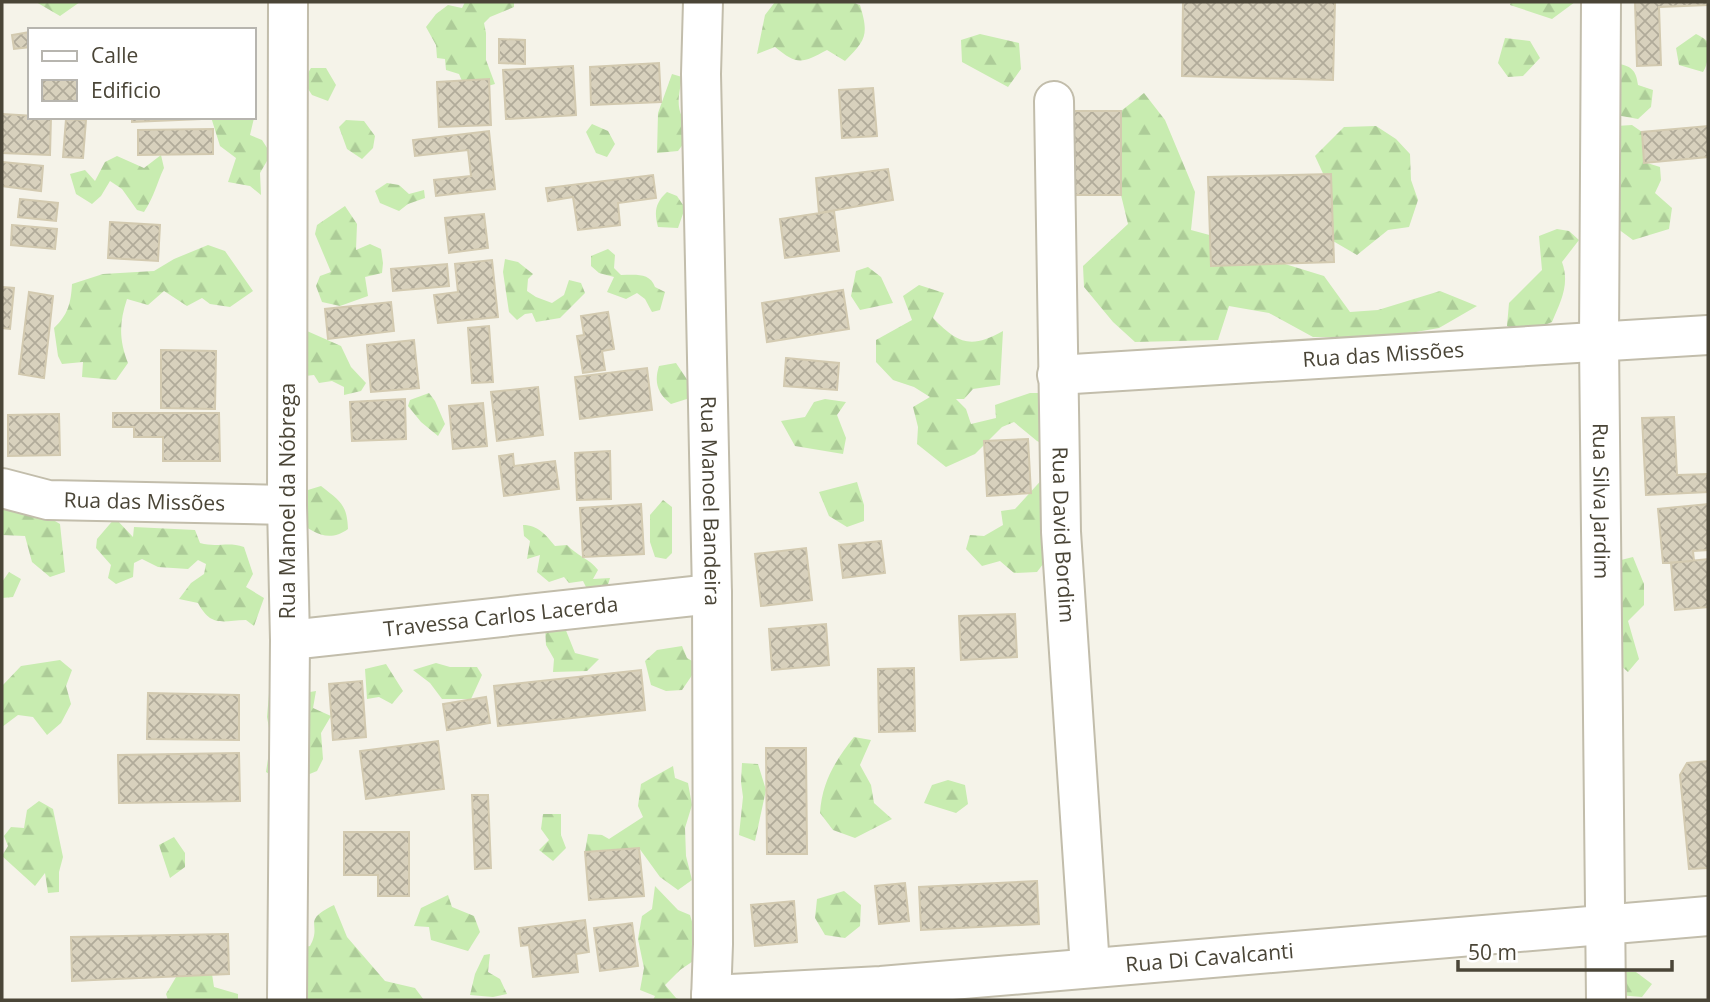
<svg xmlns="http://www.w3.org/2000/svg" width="1710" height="1002" viewBox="0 0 1710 1002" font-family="'Open Sans',sans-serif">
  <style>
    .forest { fill: url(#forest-firs) }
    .building { fill: url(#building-cross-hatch); stroke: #d3cab0; stroke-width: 2 }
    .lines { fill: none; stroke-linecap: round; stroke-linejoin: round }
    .minor-casing { stroke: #c2bdab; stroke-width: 42 }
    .minor { stroke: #fff; stroke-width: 38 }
    .labels { text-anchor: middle; stroke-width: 5; stroke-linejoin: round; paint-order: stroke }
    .street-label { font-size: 21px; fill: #4a4537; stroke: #fff }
  </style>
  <defs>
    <pattern id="forest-firs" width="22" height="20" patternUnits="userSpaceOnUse" patternTransform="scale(1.75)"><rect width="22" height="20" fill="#c8ecb0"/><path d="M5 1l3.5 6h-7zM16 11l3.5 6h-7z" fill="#adcc98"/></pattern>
    <pattern id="building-cross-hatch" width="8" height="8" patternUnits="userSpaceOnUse" patternTransform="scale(1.75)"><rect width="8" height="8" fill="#d8d1bd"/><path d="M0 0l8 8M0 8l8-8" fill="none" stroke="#b1ab9a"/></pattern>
  </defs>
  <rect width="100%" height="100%" fill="#f5f3e9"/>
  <path class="forest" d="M36 2H80L60 16Z
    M465 2H514V7L490 17 484 23 486 33V60L495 84 473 90 462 81 459 74 446 70 445 59 437 58 436 45 426 27 436 14 448 5 462 8Z
    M775 2H852L860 5C869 35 866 40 845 61L827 50C802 63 798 66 775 47L757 54 765 15Z
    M1511 2H1575L1552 19 1510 5Z
    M980 34 1019 43 1021 69 1008 87 962 62 961 40Z
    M1696 34C1700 36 1704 38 1707 41 1710 49 1708 65 1703 72L1679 65 1676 48Z
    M1505 38 1530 41 1540 58 1523 76 1508 77 1498 63Z
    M1615 63C1631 66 1636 69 1638 85L1653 90 1651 107 1638 119 1616 115Z
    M311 68H326L336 85 328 101 312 95 303 81Z
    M672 74 682 77C678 101 674 112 693 131L678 151 657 153 658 113Z
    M1144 93 1165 120 1195 192 1191 230 1250 246 1285 264 1324 276 1350 312 1378 310 1440 291 1477 306 1439 328 1387 337H1313L1269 313 1229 306 1218 340 1135 342 1113 322 1084 287 1083 266 1128 224 1121 195V111Z
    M211 117 254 118 250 135 262 140 271 154 260 173 261 195 250 186 228 182 236 158 220 146Z
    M346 120 364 121 375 136 373 148 362 159 347 149 339 127Z
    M592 124 608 131 615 144 607 157 596 153 586 132Z
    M1632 125 1642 132 1644 162 1660 167 1661 180 1655 193 1672 208 1669 229 1633 240 1610 223 1616 126Z
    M1376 126 1396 139 1410 154 1411 180 1418 200 1409 227 1388 230 1357 255 1333 241 1322 220 1332 193 1315 156 1344 127Z
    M161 155 164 168C156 185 155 195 144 212L137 210 122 189 110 181 101 196 92 204 76 194 70 174 85 170 95 181 105 162 117 156 144 168Z
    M387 183 399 185 409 194 424 190 425 198 408 204 399 211 380 203 375 191Z
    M667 192 677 196 685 208 678 228 658 227C654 212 655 203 667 192Z
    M345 206 357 224 356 250 370 244 381 249 383 263 382 273 365 277 368 296 340 306 322 302 316 286 320 276 331 272 315 234 317 225Z
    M1557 229 1569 231 1579 240 1562 262C1570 284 1561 301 1552 322L1523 334 1507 326 1509 303 1542 270 1539 236Z
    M208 245 225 251 253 291 230 307 210 304 202 298 187 306 164 291 148 305 127 299C119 323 119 340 128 363L116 380 82 377 83 362 62 364 58 356 54 328C68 315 71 303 72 284L103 274 154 271 174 259Z
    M608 249 615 255 614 268 621 275C634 275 650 272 655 287L665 292 660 310 652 312 645 299 637 293 626 299 607 292 614 277 599 273 591 266V256Z
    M505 259 518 262 533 274 528 279 527 291 536 297 552 303 564 295 569 280 581 283 585 293 560 318 536 322 532 313 525 314 517 320 509 312 503 272Z
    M868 267 881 277 893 303 860 310 851 296 856 271Z
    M919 285 944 293 933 318C958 344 971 349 1003 331L1000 385 973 389 964 399H956L966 409 971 424 996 418 995 405 1030 393H1058L1059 452 1037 441 1014 422 1002 427 975 454 946 467 917 444 918 427 913 407 930 397 914 387 893 380 876 362V340L912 320 903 296Z
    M307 331 341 346 351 367 366 383 361 391 344 395V387L332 381 319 383 314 375 305 376 294 342Z
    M676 363 692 387 690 398 671 404C657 393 654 382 659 366Z
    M429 393 435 401 445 424 438 436 421 422 408 406 410 400Z
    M825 399 846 402 837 415 846 438 843 454 795 446 781 421 805 417 814 402Z
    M1046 475 1050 555 1037 572 1014 573 1000 561 982 566 966 549 970 535 984 536 1003 525 1001 511 1015 509Z
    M857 482 864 505V521L847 527 829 516 819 492Z
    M321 486C340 501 347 504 348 529 329 543 313 533 297 520L298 493Z
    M663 500 672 507V553L666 559 655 557 650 542V515Z
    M2 503 40 512 60 524 65 572 50 577 32 562 25 536 2 535Z
    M115 518 133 537 134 527 195 530 200 543C218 548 227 541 244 547L253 574 246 587 264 598 254 626 246 620C221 621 211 627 198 603L179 599 191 583 204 574 206 564 198 560 188 569 158 567 142 559 134 563 133 577 116 584 108 578 111 565 96 548 97 539Z
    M523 525C538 525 546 535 555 546L567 545C576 555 590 559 598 570L593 579 610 578 607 588 598 591 593 588 587 589 583 581 569 583 564 577 549 582 537 572 540 555 527 559 530 541 524 536Z
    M1633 557 1644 584V605L1628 621 1639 659 1628 672 1611 657 1583 643 1581 592 1617 561Z
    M9 572 21 579 13 597 2 598V582Z
    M561 618 575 653 599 659 587 671 553 672 554 659 546 645 545 626Z
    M682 646 687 658 699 665 682 690 666 691 651 685 645 661 657 650Z
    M60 660 72 670 66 686 71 704 61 723 47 735 33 717 18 715 2 727V686L21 666Z
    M436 663 450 667H477L482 675 471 699H442L430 683 413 670Z
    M386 664 403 691 392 704 379 697 367 699 365 669Z
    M296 690 304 693 316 691 313 708 331 716 321 733 323 759 317 771 285 784 266 772 271 739 267 717 269 694Z
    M854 737 871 740 860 765 871 785 874 803 892 819 855 838 833 830 820 813C822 782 835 761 854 737Z
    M742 763 758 764 766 790 755 841 739 835 743 797 741 782Z
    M673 766 675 778 688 783 692 805 685 828 686 856 692 880 678 890 660 877 639 848 585 852 588 834 602 835 609 839 643 817 638 806 641 784Z
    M948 780 965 785 968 804 956 813 924 803 932 785Z
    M39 801 53 809 63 857 59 872V892L48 893 45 873 35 886 2 856 8 846 4 836 11 827 24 828 27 810Z
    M543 814H561V835L566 848 553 861 539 850 549 840 541 829Z
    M174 837 185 853V867L170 878 159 845Z
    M655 886 678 910 690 915 702 955 680 970 665 985 676 998 681 1000H653L655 996 640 990 644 968 638 939 642 916 652 909Z
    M844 891 861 905 860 926 845 938 825 935 815 918 817 899Z
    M448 895 452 907 474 916 480 932 468 951 431 940 429 927 414 926 421 908Z
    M334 905 347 937 385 981 415 988 424 1000H281L288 951 310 946C323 923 300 922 334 905Z
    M490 954 488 972 500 979 507 994 493 997 470 995 475 974 484 955Z
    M210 961 214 987 238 994V1000H168L166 994 182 967Z
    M1626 972H1636L1652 984 1642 997 1618 995Z"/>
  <path class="building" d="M1183 2H1335L1333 80 1182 76Z
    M1635 2H1708V5L1659 7 1661 65 1637 66Z
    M30 32V47L14 49 12 35Z
    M499 39 525 40V64L499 63Z
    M659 63 661 102 591 105 590 67Z
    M573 66 576 115 506 119 503 70Z
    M489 79 491 125 439 127 437 82Z
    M873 88 877 136 842 138 839 90Z
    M1069 111H1121V195H1069Z
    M2 114 51 117 50 155 2 153Z
    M132 117H201V119L132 122Z
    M66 119 86 120 83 158 63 157Z
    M1708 126V157L1644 163 1642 132Z
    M213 129V154L138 155V130Z
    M489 131 495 189 436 196 434 180 471 176 468 150 415 156 413 140Z
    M2 162 43 166 41 191 2 186Z
    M888 169 893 200 819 213 816 178Z
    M1331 174 1334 262 1211 266 1208 177Z
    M653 175 656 198 618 203 620 225 578 230 573 197 548 201 546 188Z
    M20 199 58 203 56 221 18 217Z
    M834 211 839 251 785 258 780 219Z
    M484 214 488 248 449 253 445 218Z
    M110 222 160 225 158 261 108 258Z
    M12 225 57 229 55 249 11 245Z
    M492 260 498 317 438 323 434 295 458 292 455 264Z
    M447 264 449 286 393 291 391 269Z
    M2 287 14 288 10 329 2 328Z
    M843 290 849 329 767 342 762 303Z
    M29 292 53 296 44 378 19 374Z
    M391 302 394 331 328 339 325 309Z
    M608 312 614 349 602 351 605 370 583 373 577 336 584 335 581 316Z
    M489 326 493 382 472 383 468 328Z
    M414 340 419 388 371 392 367 345Z
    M161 350 216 351 215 409 161 408Z
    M786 358 839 363 837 390 784 386Z
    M647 368 652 410 580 419 575 377Z
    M538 387 543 435 497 441 491 392Z
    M405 399 406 439 352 441 350 402Z
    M483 403 487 446 453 449 449 406Z
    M113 413H219L220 461H163V437H134V427H113Z
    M59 414 60 455 8 456V415Z
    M1674 417 1677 475 1708 474V492L1646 495 1642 418Z
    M1028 439 1031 493 987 496 984 441Z
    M610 451 611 499 577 500 575 453Z
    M513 454 514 466 555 461 559 489 504 496 499 456Z
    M641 504 644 554 583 557 580 508Z
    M1708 504V550L1693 551 1694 561 1663 563 1658 509Z
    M881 541 885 573 843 578 839 545Z
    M806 548 812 600 761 606 755 554Z
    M1708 559V607L1675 610 1671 563Z
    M1015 614 1017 657 961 660 959 616Z
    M826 624 829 665 772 670 769 629Z
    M914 668 915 731 879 732 878 669Z
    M641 670 645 710 498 726 494 686Z
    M362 681 366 737 333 740 329 684Z
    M148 693 239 695V740L147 739Z
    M486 697 490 723 447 730 443 704Z
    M438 741 444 789 366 799 360 751Z
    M766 748H806L807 854H767Z
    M239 753 240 801 119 803 118 755Z
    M1708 761V868L1689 869 1680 775 1687 763Z
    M472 795H488L491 868 475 869Z
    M344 832H409V896H378V875H344Z
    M639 848 644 896 589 900 585 852Z
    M1037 881 1039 924 921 930 919 887Z
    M905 883 909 921 879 924 875 886Z
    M794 901 797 942 755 946 751 905Z
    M585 920 589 952 576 954 578 972 533 977 529 945 521 946 519 928Z
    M632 923 638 966 600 971 594 928Z
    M228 934 229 974 72 981 71 937Z"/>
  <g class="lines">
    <g class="minor-casing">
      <g id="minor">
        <path id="s1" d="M703 2 701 74 712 594 713 944 711 1000"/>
        <path id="s2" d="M1601 2 1599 342 1606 1000"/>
        <path id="s3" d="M1054 101 1061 532 1090 967"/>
        <path id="s4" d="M1057 375 1708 335"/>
        <path id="s5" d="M2 488 48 500 287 505"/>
        <path id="s6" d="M290 640 712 594"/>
        <path id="s7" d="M711 995 881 986 1708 916"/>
        <path d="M287 1000 290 640 287 505 288 2"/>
      </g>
    </g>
    <use href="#minor" class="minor"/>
  </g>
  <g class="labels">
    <g class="street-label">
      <text dy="7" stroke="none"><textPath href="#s4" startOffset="327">Rua das Missões</textPath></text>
      <text transform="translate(288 501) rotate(-90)" y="7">Rua Manoel da Nóbrega</text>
      <text dy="7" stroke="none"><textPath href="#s1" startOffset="499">Rua Manoel Bandeira</textPath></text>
      <text dy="7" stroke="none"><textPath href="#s2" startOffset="499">Rua Silva Jardim</textPath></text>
      <text dy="7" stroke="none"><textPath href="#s5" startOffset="144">Rua das Missões</textPath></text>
      <text dy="7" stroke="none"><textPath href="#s3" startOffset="434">Rua David Bordim</textPath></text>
      <text dy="7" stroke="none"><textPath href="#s6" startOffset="212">Travessa Carlos Lacerda</textPath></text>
      <text dy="7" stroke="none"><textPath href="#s7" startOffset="500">Rua Di Cavalcanti</textPath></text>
    </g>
  </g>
  <rect width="1710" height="1002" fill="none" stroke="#4a4537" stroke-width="7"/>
  <rect x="28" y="28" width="228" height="91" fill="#ffffff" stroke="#b7b5af" stroke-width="2"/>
  <rect x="42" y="51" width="35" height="10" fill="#ffffff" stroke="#b7b5af" stroke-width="2"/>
  <text x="91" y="63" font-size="21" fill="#4a4537">Calle</text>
  <rect x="42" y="80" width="35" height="21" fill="url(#building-cross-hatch)" stroke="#b7b5af" stroke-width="2"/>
  <text x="91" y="98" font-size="21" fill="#4a4537">Edificio</text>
  <path d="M1458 960v10h214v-10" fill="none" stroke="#4a4537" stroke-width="3.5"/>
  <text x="1468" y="960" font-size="21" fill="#4a4537" stroke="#ffffff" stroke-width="5" paint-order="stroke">50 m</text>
</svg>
